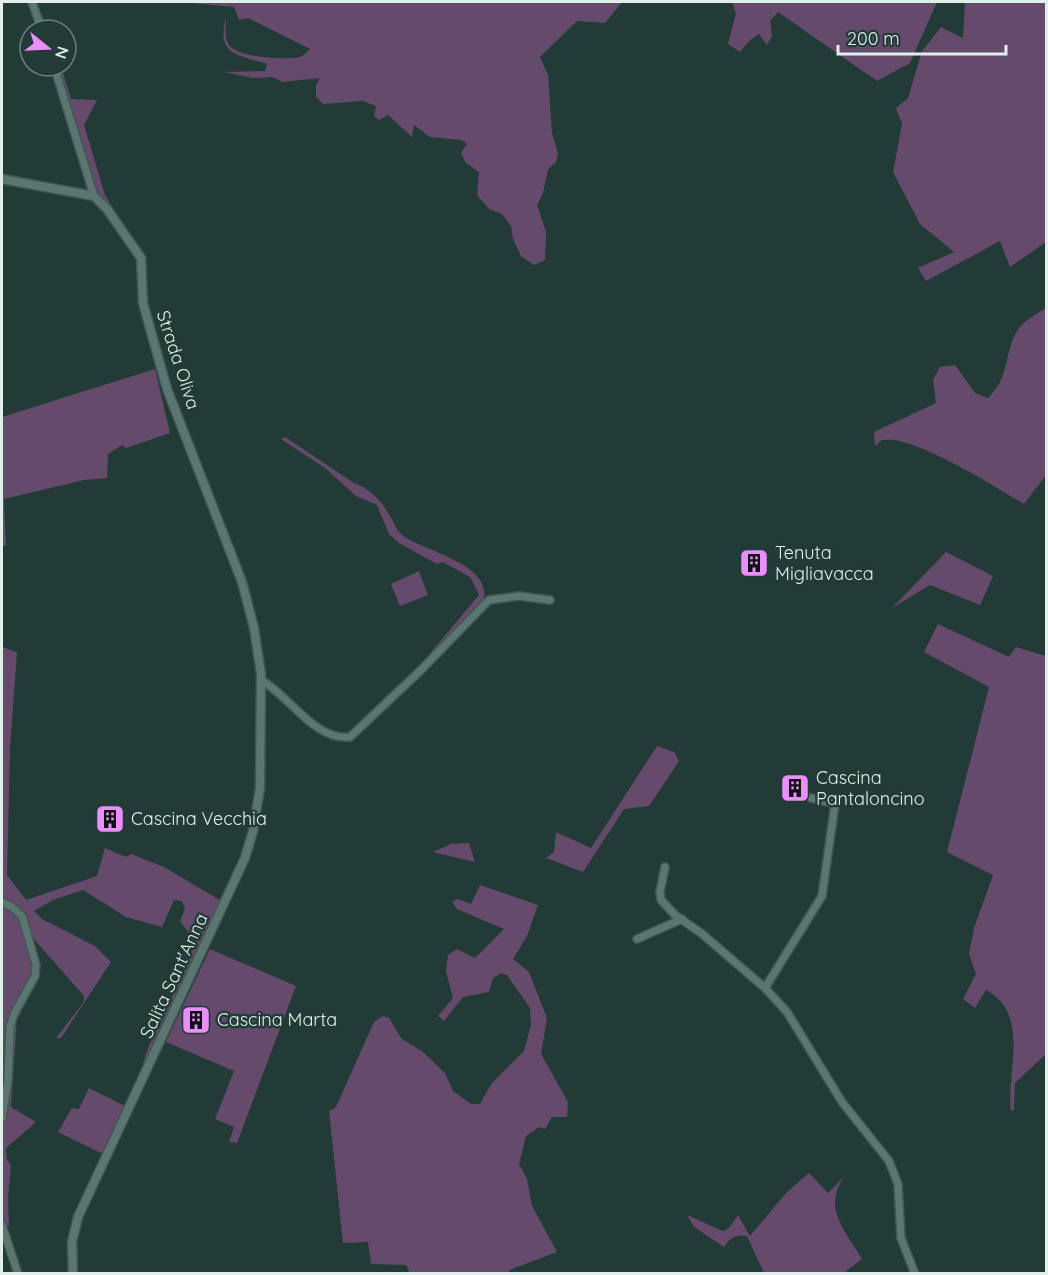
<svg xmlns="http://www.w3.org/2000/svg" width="1048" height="1275" viewBox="0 0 1048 1275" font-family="Quicksand,sans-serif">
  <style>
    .green { fill: #664a6c }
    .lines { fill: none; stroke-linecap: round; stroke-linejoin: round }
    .minor-casing { stroke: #405753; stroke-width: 10 }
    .tertiary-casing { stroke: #405753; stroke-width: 11 }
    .minor { stroke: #5b7670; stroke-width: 7 }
    .tertiary { stroke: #5b7670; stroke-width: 8 }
    .labels { text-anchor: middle; stroke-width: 5; stroke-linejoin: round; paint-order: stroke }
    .street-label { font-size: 18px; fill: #e0efeb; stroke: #223b37 }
    .poi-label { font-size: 18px; fill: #e0efeb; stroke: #223b37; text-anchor: start }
  </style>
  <rect width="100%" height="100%" fill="#223b37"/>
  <path class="green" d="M181 2H622L605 23 577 21 540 57 548 75 552 133 558 153 556 162 548 169 543 193 537 205 546 232 545 260 534 265 521 256 513 239 511 226 502 214 489 209 477 195 479 172 466 163 461 153 467 144 461 140 430 137 414 125 412 137 388 115 379 120 374 116 376 106 363 101 323 104 316 97V85L320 78 283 82 272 77 253 78 224 72 265 71 267 64C237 54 216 56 226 17 226 25 224 38 229 45 238 58 285 60 299 57 304 56 307 52 310 49L248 18 239 20 234 7Z
    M732 2H937L910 63 877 81 778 12 770 21 772 36 767 45 759 34 748 42 740 52 728 44 736 14Z
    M965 2H1046V242L1010 267 1000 241 926 281 918 268 954 252 920 224 893 172 902 124 896 108 908 98 922 51 941 27 963 38Z
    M57 66H61L71 99 97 100 84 125 105 195 127 231 98 195Z
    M1046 308V475L1024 504C997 488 911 433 882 440L875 446 874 432 936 403 933 380 940 367 955 365 975 393 988 398C1011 377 1003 351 1019 328 1025 320 1038 313 1046 308Z
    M155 369 170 433 126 448 122 445 108 454 107 478 84 480 4 499 6 546 2 545V417Z
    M285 437 354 483C369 488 382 501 390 516 395 523 395 529 402 535 423 552 495 563 483 602L416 670 479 595 470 577 443 562 437 564 399 543 389 534 377 505 356 496 325 468 281 439Z
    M946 552 993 576 980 605 930 585 892 608Z
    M419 571 428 595 400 606 391 584Z
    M938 624 1009 657 1016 647 1046 656V1054L1015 1083 1014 1110 1011 1111C1006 1071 1031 1014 986 990L975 1008 963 999 976 974 969 954 974 928 993 875 947 852 989 687 924 652Z
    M2 647 17 652 10 748 7 875 26 900 97 876 105 848 126 857 131 854 164 867 223 902 147 1068 143 1063C156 1020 183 984 195 941L180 921 185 909 182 901 174 900 162 927 126 917 83 890 53 900 34 911 42 919 95 946 111 962 61 1038H56L83 1003 84 996 33 938 41 968 21 1007V1014L17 1016 11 1107 36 1122 6 1148 7 1160 11 1165 8 1199 9 1225 2 1229V1063L4 1057 2 1055Z
    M657 746 674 752 679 761 649 806 624 809 583 872 546 858 554 852 556 832 591 848Z
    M469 843 475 862 433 852 451 844Z
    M480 885 538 905 527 936 513 959 529 972 547 1018 541 1054 568 1102 567 1117H552L545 1129 539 1127 526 1136 519 1164 527 1179 532 1206 557 1252 509 1270V1273H410L406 1265 371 1264 368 1242 343 1243 329 1111 336 1107 374 1022 383 1016 389 1018 401 1038 423 1052 445 1073 453 1091 471 1104H480L491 1084 524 1051 531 1025 530 1008 507 975 501 973 493 978 489 992 463 997 444 1021 438 1016 453 998 446 971 448 955 457 949 475 958 504 929 457 909 452 902 457 899 471 904Z
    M210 949 296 986 237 1143 229 1142 234 1127 215 1119 234 1071 166 1042Z
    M89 1088 127 1107 103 1154 58 1132 72 1108 79 1109Z
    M809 1173 828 1193 845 1176C821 1208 846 1231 862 1259L844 1273H764L747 1236C735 1234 731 1237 724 1247L694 1227 687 1215 723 1231 729 1228 738 1215 750 1236 786 1193Z"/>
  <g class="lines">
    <g class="minor-casing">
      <path id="minor" d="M32 2 42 30
        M54 66 94 196
        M261 680C290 696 313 740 350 737L421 670 489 600 519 596 550 600
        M665 867 660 892 661 900 675 915 701 933 765 988 787 1012 842 1102 889 1161 898 1184 901 1238 915 1274
        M2 902 12 907 22 916 36 965 35 976 14 1014 10 1027 8 1080 2 1118
        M637 939 682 919
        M765 988 822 896 835 804 811 798
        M2 1225 18 1274"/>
    </g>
    <g class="tertiary-casing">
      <path id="tertiary" d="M2 179 94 196 107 209 141 258 143 303 167 389 242 582 254 628 261 674 260 788 253 831 245 858 78 1217 72 1242 73 1274"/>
    </g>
    <use href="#minor" class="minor"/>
    <use href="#tertiary" class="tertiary"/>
  </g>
  <defs>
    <g id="building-square" transform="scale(1.5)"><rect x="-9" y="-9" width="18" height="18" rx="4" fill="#ea8dfd" stroke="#223b37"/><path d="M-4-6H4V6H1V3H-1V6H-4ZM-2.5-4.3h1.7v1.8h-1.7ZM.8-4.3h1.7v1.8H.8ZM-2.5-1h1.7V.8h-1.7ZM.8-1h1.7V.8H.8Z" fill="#111"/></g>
  </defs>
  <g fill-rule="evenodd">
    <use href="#building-square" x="754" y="563"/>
    <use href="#building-square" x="795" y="788"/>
    <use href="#building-square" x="110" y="819"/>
    <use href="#building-square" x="196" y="1020"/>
  </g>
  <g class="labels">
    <g class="street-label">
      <text transform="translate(178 360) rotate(72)" y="6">Strada Oliva</text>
      <text transform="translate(174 976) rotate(-65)" y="6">Salita Sant'Anna</text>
    </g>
    <g class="poi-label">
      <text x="775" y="559">Tenuta<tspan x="775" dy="21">Migliavacca</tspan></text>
      <text x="816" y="784">Cascina<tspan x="816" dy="21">Pantaloncino</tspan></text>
      <text x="131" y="825">Cascina Vecchia</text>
      <text x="217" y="1026">Cascina Marta</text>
    </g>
  </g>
  <rect width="1048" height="1275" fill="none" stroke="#e0efeb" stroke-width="6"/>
  <g transform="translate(48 48) rotate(108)"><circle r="28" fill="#223b37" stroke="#6e837f" stroke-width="1.5"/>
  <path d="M0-4.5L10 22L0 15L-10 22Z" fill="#ea8dfd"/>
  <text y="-9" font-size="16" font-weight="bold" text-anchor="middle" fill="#e0efeb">N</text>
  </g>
  <path d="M838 45v9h168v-9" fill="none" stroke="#e0efeb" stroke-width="3"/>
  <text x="847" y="45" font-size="18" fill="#e0efeb" stroke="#223b37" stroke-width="4.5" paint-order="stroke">200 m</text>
</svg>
